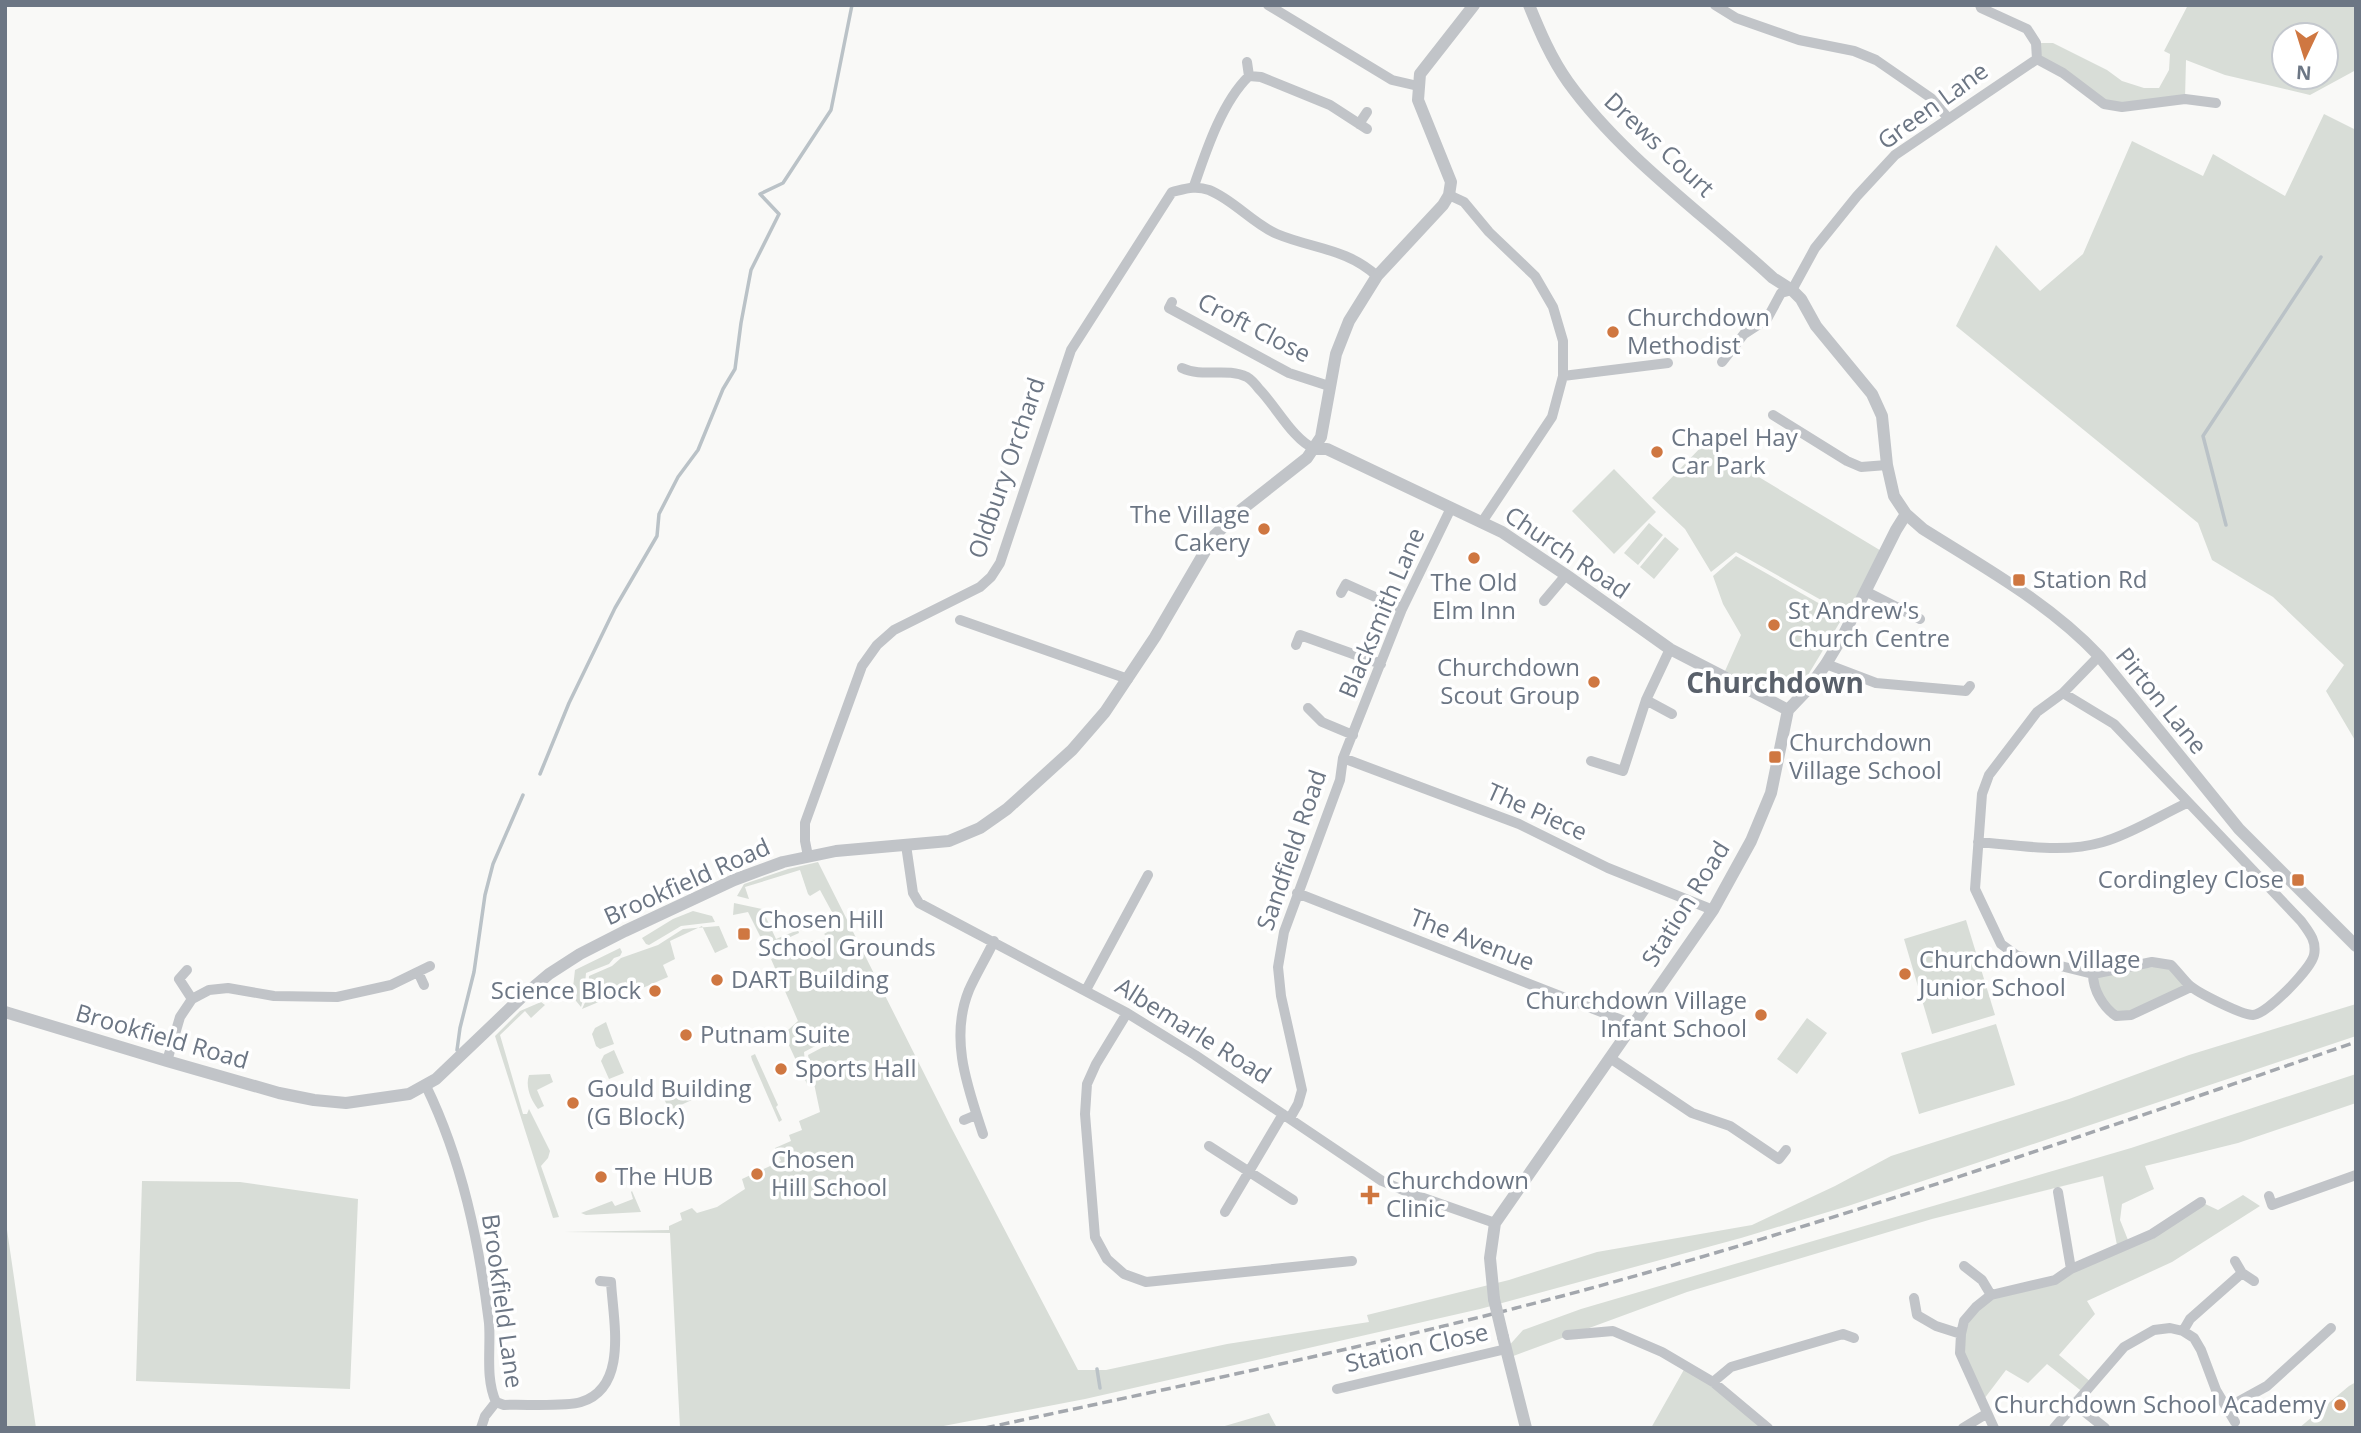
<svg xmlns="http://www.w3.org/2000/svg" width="2361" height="1433" viewBox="0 0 2361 1433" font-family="'Open Sans',sans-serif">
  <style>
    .green { fill: #d8ddd7; fill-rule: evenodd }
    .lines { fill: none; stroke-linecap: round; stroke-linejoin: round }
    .stream { stroke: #bac2c7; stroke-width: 3.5 }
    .minor { stroke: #c1c4c8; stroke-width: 10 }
    .tertiary { stroke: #c1c4c8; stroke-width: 12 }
    .rail { stroke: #a3a7ad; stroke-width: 3.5; stroke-dasharray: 10 5; stroke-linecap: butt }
    .tertiary-bridge { stroke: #c1c4c8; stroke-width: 12 }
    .poi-dot { fill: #cf7741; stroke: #fff; stroke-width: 2.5 }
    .labels { text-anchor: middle; stroke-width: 7; stroke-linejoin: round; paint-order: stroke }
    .street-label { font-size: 24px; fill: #6c7684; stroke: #fff }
    .poi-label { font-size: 24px; fill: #6c7684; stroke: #fff; text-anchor: start }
    .quarter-label { font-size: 28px; font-weight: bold; fill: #59606a; stroke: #fff }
  </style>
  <rect width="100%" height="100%" fill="#f9f9f7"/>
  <path class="green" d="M2188 5H2356V70L2310 95 2225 75 2186 60 2185 99 2104 104 2037 59 2036 43H2053L2107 70 2122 81 2144 88H2159L2169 70 2170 54 2164 51ZM2284 35H2326V77H2284Z
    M2324 114 2356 130V742L2326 691 2344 665 2273 597 2212 560 2198 523 1956 326 1996 245 2040 291 2083 254 2132 141 2203 176 2213 154 2285 196Z
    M1704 444 1883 552 1846 614 1736 552 1711 572 1685 529 1652 498Z
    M1614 469 1656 512 1614 554 1572 511Z
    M1649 523 1663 535 1638 565 1624 553Z
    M1665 537 1679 549 1654 579 1640 567Z
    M1736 556 1843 617 1805 680 1790 692 1767 690 1725 671 1741 635 1723 604 1713 576Z
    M818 862 952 1129 1078 1370H1106L1227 1344 1369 1322 1367 1315 1509 1280 1597 1252 1752 1225 1835 1186 1891 1156 2069 1099 2189 1055 2356 1004V1036L1848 1206 1741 1238 1480 1309 1085 1399 933 1428H680L670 1233 564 1232 669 1230V1226L682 1220 680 1213 692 1208 697 1213 717 1207 745 1189 742 1179 781 1161 775 1148 791 1141 789 1135 802 1130 799 1121 820 1112 808 1055 823 1047 829 1046 827 1042H823L804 1052 807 1084 787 1041 782 1043 777 1032 782 1028 788 1030 798 1021 771 959 812 941 830 939 824 934 839 925 820 890 810 896 808 894 800 870 745 887 749 899 737 896 744 884 788 869Z
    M734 903 762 909 776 939 798 930 799 933 766 948 748 912 733 915Z
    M693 911 712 916 715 922 681 926 649 945 646 944 642 938 673 919Z
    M1966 920 1995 1015 1932 1034 1904 939Z
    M702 926 670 941 675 959 663 965 668 977 631 993 626 982 617 986 620 993 582 1009 588 996 589 976 612 966 621 958 658 945 683 929 719 926 728 947 715 953Z
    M620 948 622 952 620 956 614 958 609 964 586 973 584 996 581 1007 572 996 575 970Z
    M2171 965 2191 987 2131 1015 2107 1010 2093 974Z
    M541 1002 545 1005 531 1018 525 1011 500 1035 523 1114H527L529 1109 550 1151 548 1158 541 1166 559 1217 553 1218 495 1036 520 1011Z
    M1807 1018 1827 1033 1797 1074 1777 1059Z
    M606 1022 614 1044 600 1049 596 1046 592 1034 595 1028Z
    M1996 1024 2015 1085 1919 1114 1901 1053Z
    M614 1050 624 1073 609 1079 601 1061 604 1055Z
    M755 1054 778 1105 776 1107 782 1120 779 1122 752 1060 751 1056Z
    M550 1074 553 1082 537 1090 544 1106 538 1109C531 1100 525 1087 529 1075Z
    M2356 1074V1103L2238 1143 2145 1166 2154 1189 2122 1204 2120 1220 2130 1245 2201 1202 2218 1210 2243 1195 2260 1206 2172 1262 2087 1301 2095 1314 2059 1355 2092 1383 2084 1393 2047 1364 2028 1383 2006 1370 1981 1403 1963 1362 1964 1321 1991 1295 2055 1280 2118 1250 2103 1176 1932 1219 1687 1292 1508 1358 1506 1349 1523 1330 1581 1309 2131 1148Z
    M688 1086 694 1099 672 1109 670 1104 667 1105 663 1097Z
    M142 1181 240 1182 358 1199 350 1389 136 1381Z
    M632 1191 641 1212 586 1215 581 1213 612 1201 615 1206 633 1199 631 1192Z
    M5 1216 36 1428H5Z
    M1686 1366 1768 1428H1651Z
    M2356 1382V1428H2299L2349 1386Z
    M1269 1413 1277 1428H1218Z"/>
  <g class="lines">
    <path class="stream" d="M2226 525 2203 436 2321 257
      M540 774 569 703 615 608 657 536 659 514 678 477 698 450 723 389 735 369 741 323 751 270 779 214 760 194 783 183 831 110 852 5
      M457 1050 460 1028 474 972 485 895 493 864 523 795
      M1097 1369 1100 1388"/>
    <path class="minor" d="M1268 5 1392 80 1418 86
      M1715 5 1736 18 1799 40 1854 51 1876 60 1931 98 1948 118
      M1980 5 1981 8 2027 29 2036 43 2037 59
      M2037 59 2063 73 2104 104 2122 107 2185 99 2216 103
      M1249 76 1261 77 1330 105 1367 129
      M1359 124 1367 112
      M1194 186C1206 151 1222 102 1249 76L1247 62
      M1449 195 1464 202 1489 232 1535 276 1553 307 1563 341V376L1552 417 1482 522
      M1172 302 1169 308 1289 373 1329 386
      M1722 362 1744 334 1767 319 1781 293 1792 290 1815 248 1857 196 1895 155 2037 59
      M1182 368C1203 378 1226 367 1247 377 1252 380 1256 385 1259 389 1276 406 1293 440 1315 449
      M1563 376 1668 363
      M1773 415 1847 461 1861 467 1887 465
      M1865 591 1920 619
      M1341 593 1346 584 1402 609
      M1544 601 1566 575
      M960 620 1128 679
      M1296 645 1300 635 1381 664
      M1826 664 1876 683 1966 691 1970 686
      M2063 693 2114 724 2301 921C2309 932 2317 941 2314 955 2311 969 2267 1014 2253 1015 2242 1015 2198 993 2189 985 2183 979 2177 971 2171 965L2152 962 2093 974 2016 955 2001 944 1975 889 1982 794 1989 775 2037 712 2063 693 2099 656
      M1646 700 1672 714
      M1308 708 1322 722 1353 735
      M1343 758 1519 824 1608 868 1713 910
      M1591 761 1623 771 1646 700 1670 649
      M1978 842C2019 845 2063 854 2103 842 2131 834 2161 815 2187 803
      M906 845 913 893 919 903 1127 1013 1195 1055 1382 1181 1412 1194 1495 1223
      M808 856 805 841V823L862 666 877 645 894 630 980 587 991 577 1000 563 1071 350 1172 192C1185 189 1195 185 1209 190 1234 200 1253 224 1277 234 1313 249 1346 248 1377 276
      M1297 893 1632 1024
      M187 970 179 979 192 999
      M418 972 424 985
      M2093 974C2093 990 2103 1007 2116 1016L2131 1015 2191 987
      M1086 990 1148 875
      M1127 1013 1096 1064 1087 1084 1085 1114 1095 1237 1107 1259 1124 1274 1146 1282 1352 1261
      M1610 1058 1692 1113 1730 1126 1779 1159 1786 1150
      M167 1061 180 1017 192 999 209 990 228 988 274 996 337 997 391 985 430 966
      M426 1086C462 1160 479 1242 489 1323 491 1348 485 1378 496 1402L504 1405C523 1404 565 1407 581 1402 629 1387 613 1320 611 1282L600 1281
      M1290 1118 1298 1104 1302 1090 1281 996 1278 967 1284 932 1340 780 1343 758 1402 609 1451 508
      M964 1120 976 1115
      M983 1134C968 1088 949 1039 969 990 976 974 986 958 994 941
      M1209 1146 1293 1200
      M2058 1192 2071 1269
      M2269 1196 2272 1205 2356 1175
      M1225 1212 1283 1114
      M2235 1261 2242 1273
      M1964 1266 1982 1280 1991 1295
      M1914 1298 1917 1315 1936 1326 1961 1334
      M2183 1331 2190 1319 2242 1273 2254 1281
      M1567 1335 1613 1331 1662 1352 1713 1382 1768 1428
      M1713 1382 1731 1367 1843 1334 1854 1338
      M1337 1389 1506 1349
      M2075 1404 2105 1428
      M2227 1408 2267 1386 2331 1328
      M481 1428 485 1416 496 1402
      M1963 1428 1986 1414
      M1994 1428 1960 1353 1961 1334 1964 1321 1976 1307 1991 1295 2055 1280 2071 1269 2152 1234 2201 1202
      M2054 1428 2124 1347 2154 1330 2170 1328 2183 1331 2194 1338 2201 1350 2216 1390 2235 1422"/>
    <path class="tertiary" d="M1529 5C1540 32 1551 58 1568 82 1622 157 1705 215 1773 278L1792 290 1801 299 1816 326 1872 394 1882 416 1887 465 1894 496 1906 514 1923 529C1985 568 2049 603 2099 656L2239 829 2356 946
      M1315 449H1327L1502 532 1566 575 1670 649 1788 710
      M5 1012 167 1061 279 1093 314 1100 346 1103 409 1094 436 1079 523 996 549 974 580 954 625 931 734 880 783 862 836 851 949 841 980 828 1007 809 1072 750 1105 712 1155 637 1214 536 1241 510 1307 458 1321 437 1336 354 1349 321 1377 276 1443 205 1449 195 1451 182 1418 100 1420 74 1474 5
      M1494 1299 1490 1258 1495 1223 1713 910 1751 841 1771 793 1788 710 1808 689 1826 664 1844 634 1896 530 1906 514
      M1503 1337 1526 1428"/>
    <path class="rail" d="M985 1428C1162 1390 1340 1353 1516 1308 1801 1235 2078 1137 2356 1042"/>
    <path class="tertiary-bridge" d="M1494 1299 1503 1337"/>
  </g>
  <g class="poi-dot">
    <circle cx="1613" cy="332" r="7"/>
    <circle cx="1657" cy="452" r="7"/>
    <circle cx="1264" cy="529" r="7"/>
    <circle cx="1474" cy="558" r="7"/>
    <rect x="2012" y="573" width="14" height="14" rx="3.5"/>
    <circle cx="1774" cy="625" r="7"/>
    <circle cx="1594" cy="682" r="7"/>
    <rect x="1768" y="750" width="14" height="14" rx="3.5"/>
    <rect x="2291" y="873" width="14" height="14" rx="3.5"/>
    <rect x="737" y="927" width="14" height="14" rx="3.5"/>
    <circle cx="1905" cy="974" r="7"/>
    <circle cx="717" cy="980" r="7"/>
    <circle cx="655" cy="991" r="7"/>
    <circle cx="1761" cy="1015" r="7"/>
    <circle cx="686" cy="1035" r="7"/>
    <circle cx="781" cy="1069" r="7"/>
    <circle cx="573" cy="1103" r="7"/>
    <circle cx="757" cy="1174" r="7"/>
    <circle cx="601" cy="1177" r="7"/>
    <path d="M1366.5 1184.5h7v7h7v7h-7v7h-7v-7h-7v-7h7z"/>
    <circle cx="2340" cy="1405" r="7"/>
  </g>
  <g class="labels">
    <g class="street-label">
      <text transform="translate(1933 106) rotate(-36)" y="8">Green Lane</text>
      <text transform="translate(1659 145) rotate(43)" y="8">Drews Court</text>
      <text transform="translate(1254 328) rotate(27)" y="8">Croft Close</text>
      <text transform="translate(1007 468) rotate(-71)" y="8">Oldbury Orchard</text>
      <text transform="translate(1567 553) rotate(34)" y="8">Church Road</text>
      <text transform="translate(1382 613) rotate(-67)" y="8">Blacksmith Lane</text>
      <text transform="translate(2161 701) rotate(51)" y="8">Pirton Lane</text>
      <text transform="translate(1537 812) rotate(24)" y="8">The Piece</text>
      <text transform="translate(1292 850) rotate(-71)" y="8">Sandfield Road</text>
      <text transform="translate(687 882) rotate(-24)" y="8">Brookfield Road</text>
      <text transform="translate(1686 904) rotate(-58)" y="8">Station Road</text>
      <text transform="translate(1472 940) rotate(21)" y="8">The Avenue</text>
      <text transform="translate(1193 1031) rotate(32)" y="8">Albemarle Road</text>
      <text transform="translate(162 1037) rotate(16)" y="8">Brookfield Road</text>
      <text transform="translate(502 1301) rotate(82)" y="8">Brookfield Lane</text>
      <text transform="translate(1417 1348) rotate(-13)" y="8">Station Close</text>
    </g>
    <g class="poi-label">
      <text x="1627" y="326">Churchdown<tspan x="1627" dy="28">Methodist</tspan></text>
      <text x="1671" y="446">Chapel Hay<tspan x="1671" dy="28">Car Park</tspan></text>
      <text x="1250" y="523" text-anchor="end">The Village<tspan x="1250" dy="28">Cakery</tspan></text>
      <text x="2033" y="588">Station Rd</text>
      <text x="1474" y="591" text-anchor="middle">The Old<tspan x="1474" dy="28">Elm Inn</tspan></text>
      <text x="1788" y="619">St Andrew's<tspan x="1788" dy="28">Church Centre</tspan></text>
      <text x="1580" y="676" text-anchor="end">Churchdown<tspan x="1580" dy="28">Scout Group</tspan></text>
      <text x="1789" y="751">Churchdown<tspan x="1789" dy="28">Village School</tspan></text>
      <text x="2284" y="888" text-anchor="end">Cordingley Close</text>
      <text x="758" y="928">Chosen Hill<tspan x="758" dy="28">School Grounds</tspan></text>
      <text x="1919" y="968">Churchdown Village<tspan x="1919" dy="28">Junior School</tspan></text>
      <text x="731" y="988">DART Building</text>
      <text x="641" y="999" text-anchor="end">Science Block</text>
      <text x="1747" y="1009" text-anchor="end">Churchdown Village<tspan x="1747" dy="28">Infant School</tspan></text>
      <text x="700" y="1043">Putnam Suite</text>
      <text x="795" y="1077">Sports Hall</text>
      <text x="587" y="1097">Gould Building<tspan x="587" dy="28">(G Block)</tspan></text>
      <text x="771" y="1168">Chosen<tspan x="771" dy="28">Hill School</tspan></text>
      <text x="615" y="1185">The HUB</text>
      <text x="1386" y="1189">Churchdown<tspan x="1386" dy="28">Clinic</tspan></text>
      <text x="2326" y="1413" text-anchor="end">Churchdown School Academy</text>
    </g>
    <g class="quarter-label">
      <text x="1775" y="693">Churchdown</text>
    </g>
  </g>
  <rect width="2361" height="1433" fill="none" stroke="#6c7684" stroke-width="14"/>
  <g transform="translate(2305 56) rotate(184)"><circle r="33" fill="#ffffff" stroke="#c4c8ce" stroke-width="2"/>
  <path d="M0-5L12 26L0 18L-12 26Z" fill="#cf7741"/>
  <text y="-10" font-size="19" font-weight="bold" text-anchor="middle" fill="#6c7684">N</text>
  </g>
</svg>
